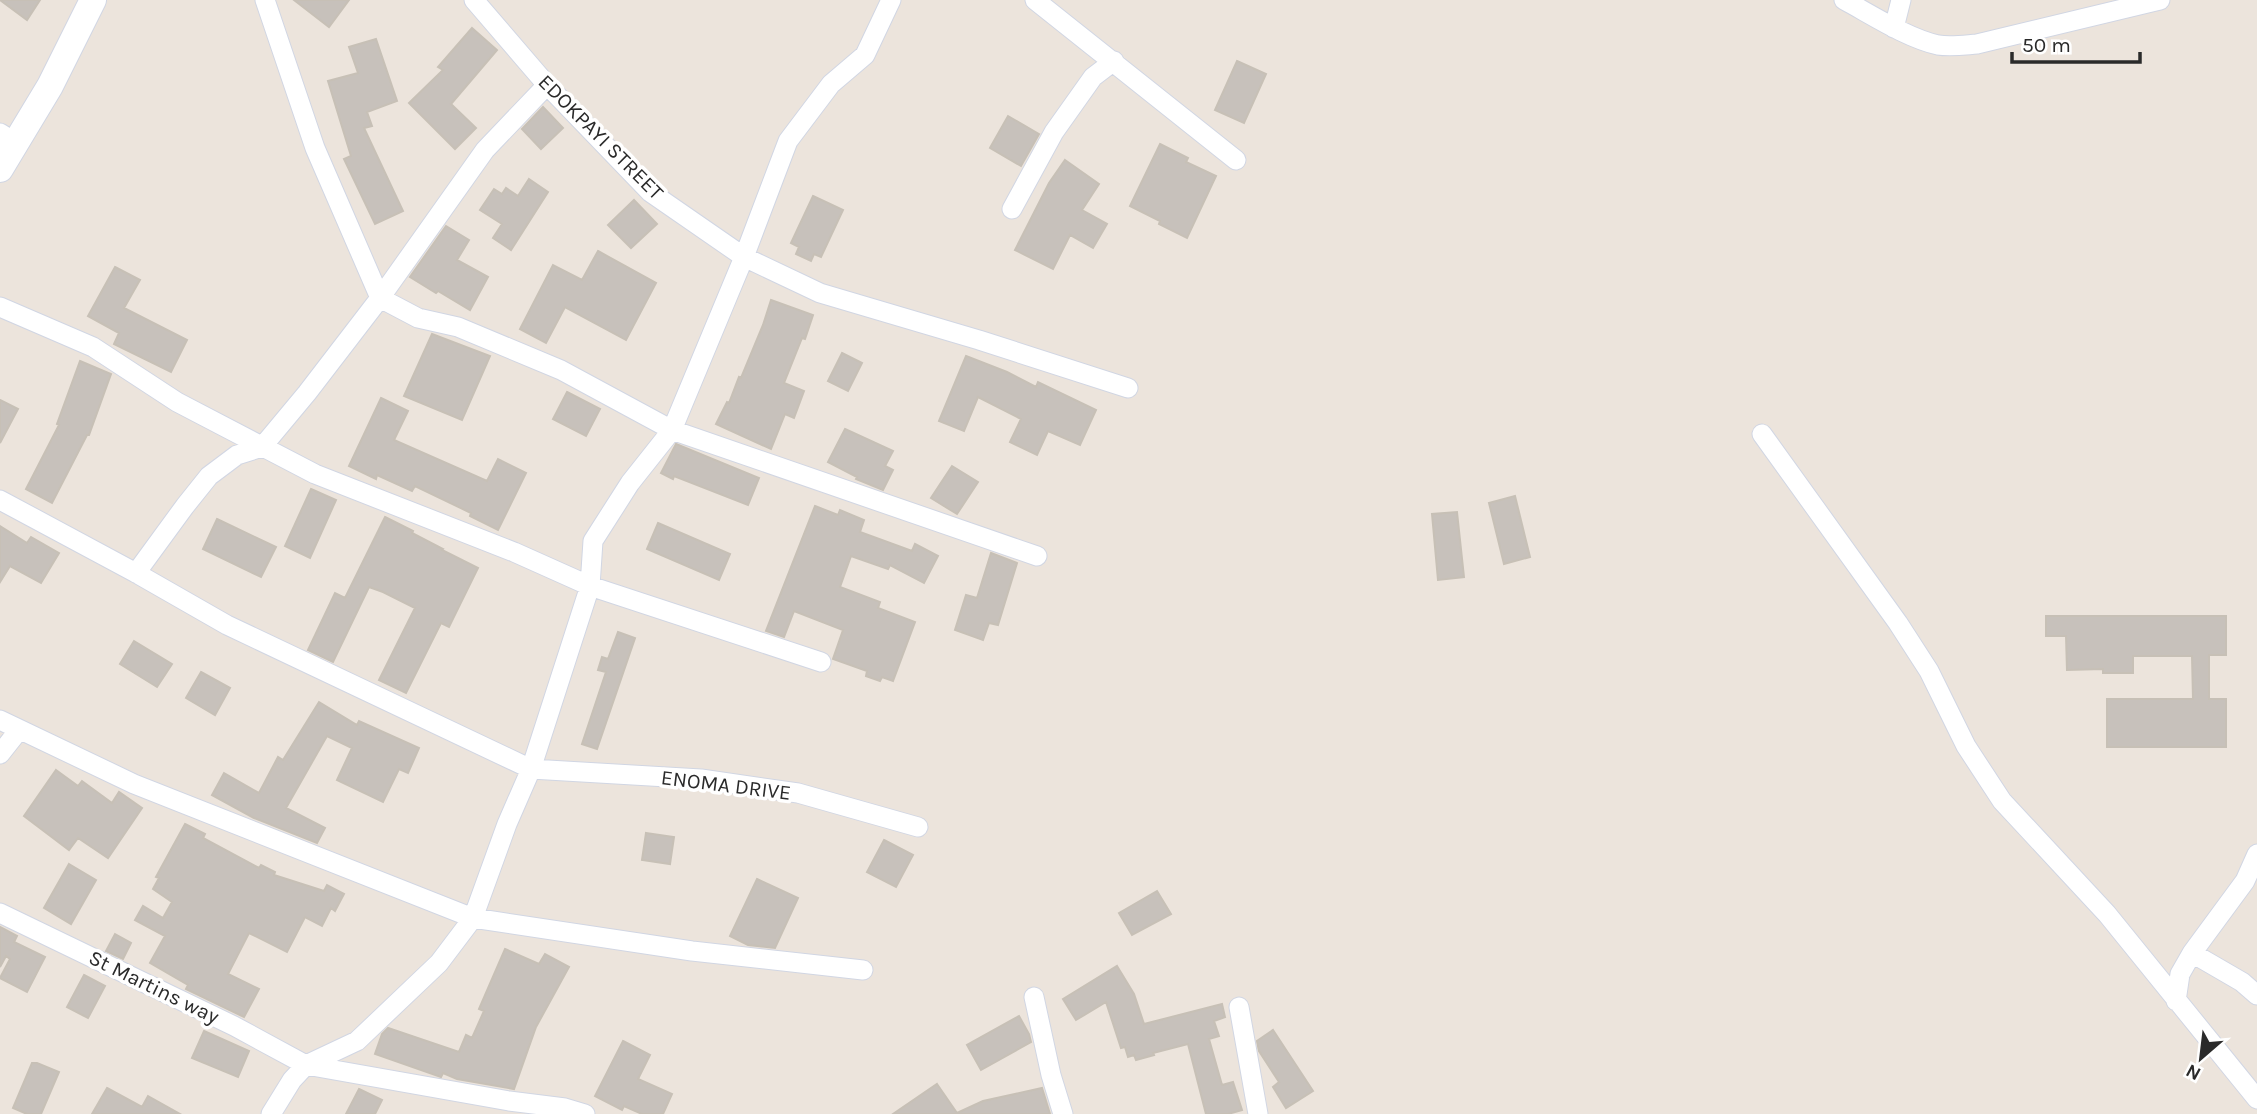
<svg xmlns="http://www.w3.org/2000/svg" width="2257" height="1114" viewBox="0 0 2257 1114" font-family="Karla,sans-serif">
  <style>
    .building { fill: #c7c1bb; stroke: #c7c0b6; stroke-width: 2 }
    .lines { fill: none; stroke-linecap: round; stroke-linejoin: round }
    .street-casing { stroke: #d1d6e3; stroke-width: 21 }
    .secondary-casing { stroke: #d1d6e3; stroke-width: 28 }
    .street { stroke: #fff; stroke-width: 19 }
    .secondary { stroke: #fff; stroke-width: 26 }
    .labels { text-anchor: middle; stroke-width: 7; stroke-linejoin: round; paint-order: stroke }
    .street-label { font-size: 21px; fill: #2a2a2a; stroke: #fff }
  </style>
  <rect width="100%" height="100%" fill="#ece4dc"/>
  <path class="building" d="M0 0H40L27 20Z
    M294 0H349L329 27Z
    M472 28 497 50 451 104 476 128 455 149 409 103 443 70 438 67Z
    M376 39 397 101 367 112 372 126 364 128 403 211 375 224 344 159 351 156 328 81 358 73 349 47Z
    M1237 61 1266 74 1244 123 1215 110Z
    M543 107 563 128 541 149 522 129Z
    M1008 116 1039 134 1021 166 990 148Z
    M1160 144 1188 158 1186 162 1216 176 1187 238 1159 224 1160 221 1130 206Z
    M1065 160 1099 184 1082 210 1107 224 1093 248 1070 235 1053 269 1015 250 1049 183Z
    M529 179 548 192 511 250 493 238 502 224 480 210 494 189 502 194 506 188 518 196Z
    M813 196 843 210 821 257 814 254 811 261 796 254 799 247 791 243Z
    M634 200 657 224 631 248 608 225Z
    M446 226 469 240 457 260 488 277 470 310 438 291 436 293 410 277Z
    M598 251 656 283 626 340 565 307 546 343 520 329 553 265 582 280Z
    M115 267 140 280 124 308 187 340 171 372 114 344 119 333 88 316Z
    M771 300 813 315 805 339 802 338 784 383 804 391 794 418 785 414 771 449 716 424 727 402 729 403 739 377 741 378 763 325Z
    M432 334 490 356 462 420 404 396Z
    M842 353 862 363 848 391 828 381Z
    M966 356 1007 372 1036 387 1038 382 1096 410 1080 445 1048 431 1037 455 1010 442 1021 419 978 397 964 431 939 421Z
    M80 361 111 374 89 435H87L52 503 26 489 59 425 57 424Z
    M567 392 600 409 586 436 553 419Z
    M381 398 408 411 394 440 487 481 498 459 526 473 498 530 470 516 471 513 415 486 412 491 377 475 376 479 349 466Z
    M0 400 18 409 0 443Z
    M845 429 893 451 885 466 893 470 883 490 856 479 857 477 828 462Z
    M676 444 759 478 748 505 674 476 673 479 661 473Z
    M952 466 978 482 957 514 931 498Z
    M311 489 336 500 310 558 285 546Z
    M1515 496 1530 557 1504 564 1489 503Z
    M815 506 838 515 840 510 864 520 860 532 912 551 915 544 938 556 924 583 890 565 888 569 851 556 840 587 880 602 878 608 915 622 893 681 882 677 880 681 866 676 867 671 833 659 843 630 794 611 784 637 766 631Z
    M1457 512 1464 577 1438 580 1432 514Z
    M385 517 413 531 412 533 443 549 442 550 478 568 449 627 441 623 406 693 379 680 415 608 383 592 369 587 333 662 308 650 335 593 345 598Z
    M217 519 276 547 261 577 203 549Z
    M658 523 730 554 719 580 647 549Z
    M0 526 27 543 31 537 59 553 41 583 10 566 0 582Z
    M991 553 1017 563 998 625 989 623 983 640 955 630 966 595 977 598Z
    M2046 616H2226V655H2209V699H2226V747H2107V699H2193L2192 656H2133V673H2103V669L2067 670 2066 636H2046Z
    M618 632 635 638 597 749 582 744 606 672 598 670 602 657 608 659Z
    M134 641 172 664 157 687 120 664Z
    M201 672 230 688 215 715 186 698Z
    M319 702 357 725 359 721 419 748 408 773 399 769 383 802 337 780 352 748 327 736 286 808 325 828 317 843 254 818 212 795 224 773 259 793 278 757 283 760Z
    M56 770 78 786 82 781 112 803 119 792 142 808 108 858 78 838 69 850 24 816Z
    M185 824 205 834 203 838 259 868 261 865 275 872 274 875 324 891 327 885 344 894 335 911 331 908 322 926 305 917 287 952 249 933 228 974 259 989 244 1017 186 989 188 985 150 963 165 936 135 920 143 906 163 918 172 902 153 889 159 878 156 877Z
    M646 833 674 837 670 864 642 860Z
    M884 840 913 855 896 887 867 872Z
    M69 864 96 880 71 924 44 908Z
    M757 879 798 898 775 948 748 945 730 936Z
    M1157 891 1171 914 1132 935 1119 913Z
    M0 927 17 936 14 942 45 957 27 992 0 978 10 959 6 956 0 967Z
    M115 934 131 943 123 959 106 951Z
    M505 949 539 964 545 954 569 967 536 1027 514 1089 457 1079 443 1073 441 1077 375 1054 382 1034 388 1028 459 1052 466 1035 472 1038 484 1011 479 1009Z
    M1117 966 1134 994 1144 1024 1222 1004 1225 1017 1214 1021 1219 1036 1209 1039 1222 1085 1233 1082 1242 1110 1228 1114H1206L1188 1044 1153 1053 1154 1055 1136 1060 1134 1055 1128 1057 1125 1047 1121 1048 1106 1002 1076 1020 1063 999Z
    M84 975 105 986 88 1018 67 1007Z
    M1019 1016 1029 1034 1031 1042 981 1070 967 1045Z
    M1273 1030 1313 1091 1286 1108 1273 1087 1279 1082 1259 1051 1257 1041Z
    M204 1031 249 1051 238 1077 192 1058Z
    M623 1041 650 1055 638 1079 672 1094 663 1114H642L624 1106 622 1110 595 1096Z
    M32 1063H37L59 1072 41 1114H27L13 1108Z
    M937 1084 957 1113 983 1101 1042 1088 1050 1114H893Z
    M107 1088 142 1107 148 1096 180 1114H92Z
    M359 1089 382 1100 375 1114H346Z"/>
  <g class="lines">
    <g class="street-casing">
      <path id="street" d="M265 0 315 148 380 298 418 318 458 327 561 370 672 430 1037 556
        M474 0 547 85 650 192 744 257 820 293 979 340 1128 388
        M1035 0 1236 160
        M1844 0C1872 15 1907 38 1938 45 1951 47 1964 45 1977 44L2160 0
        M1894 28 1901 0
        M0 133 16 143
        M1012 209 1054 132 1093 77 1114 61
        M0 307 93 347 177 402 315 474 514 552 590 586 821 662
        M1762 434 1898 623 1929 671 1966 746 2002 801 2107 914 2257 1099
        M0 500 136 573 227 625 531 769 701 779 798 793 918 827
        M136 573 185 506 209 476 237 455 262 447 307 393 380 298 485 150 547 85
        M0 720 134 784 473 918 692 951 863 970
        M0 754 19 730
        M0 913 234 1026 306 1065 509 1101 565 1108 585 1114
        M2192 953 2242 982 2257 995
        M1034 997 1051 1075 1063 1114
        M2176 1001 2180 974 2192 953 2245 881 2257 854
        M1239 1007 1258 1114
        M271 1114 292 1080 306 1065 357 1041 439 963 473 918 507 824 531 769 590 586 593 541 630 483 672 430 744 257 788 141 831 84 865 55 891 0"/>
    </g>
    <g class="secondary-casing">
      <path id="secondary" d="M0 169 50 86 93 0"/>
    </g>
    <use href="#street" class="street"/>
    <use href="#secondary" class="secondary"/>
  </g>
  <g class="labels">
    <g class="street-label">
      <text transform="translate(601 137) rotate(45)" y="7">EDOKPAYI STREET</text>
      <text transform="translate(726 785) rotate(7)" y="7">ENOMA DRIVE</text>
      <text transform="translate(154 987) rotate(26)" y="7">St Martins way</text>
    </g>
  </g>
  <g transform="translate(2201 1058) rotate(208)" stroke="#ffffff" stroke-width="5" paint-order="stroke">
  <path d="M0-5L12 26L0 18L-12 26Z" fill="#2a2a2a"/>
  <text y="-10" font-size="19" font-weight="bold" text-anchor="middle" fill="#2a2a2a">N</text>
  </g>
  <path d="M2012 52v10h128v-10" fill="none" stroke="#2a2a2a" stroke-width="3.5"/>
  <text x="2022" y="52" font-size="21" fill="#2a2a2a" stroke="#ffffff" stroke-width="5" paint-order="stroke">50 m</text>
</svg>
